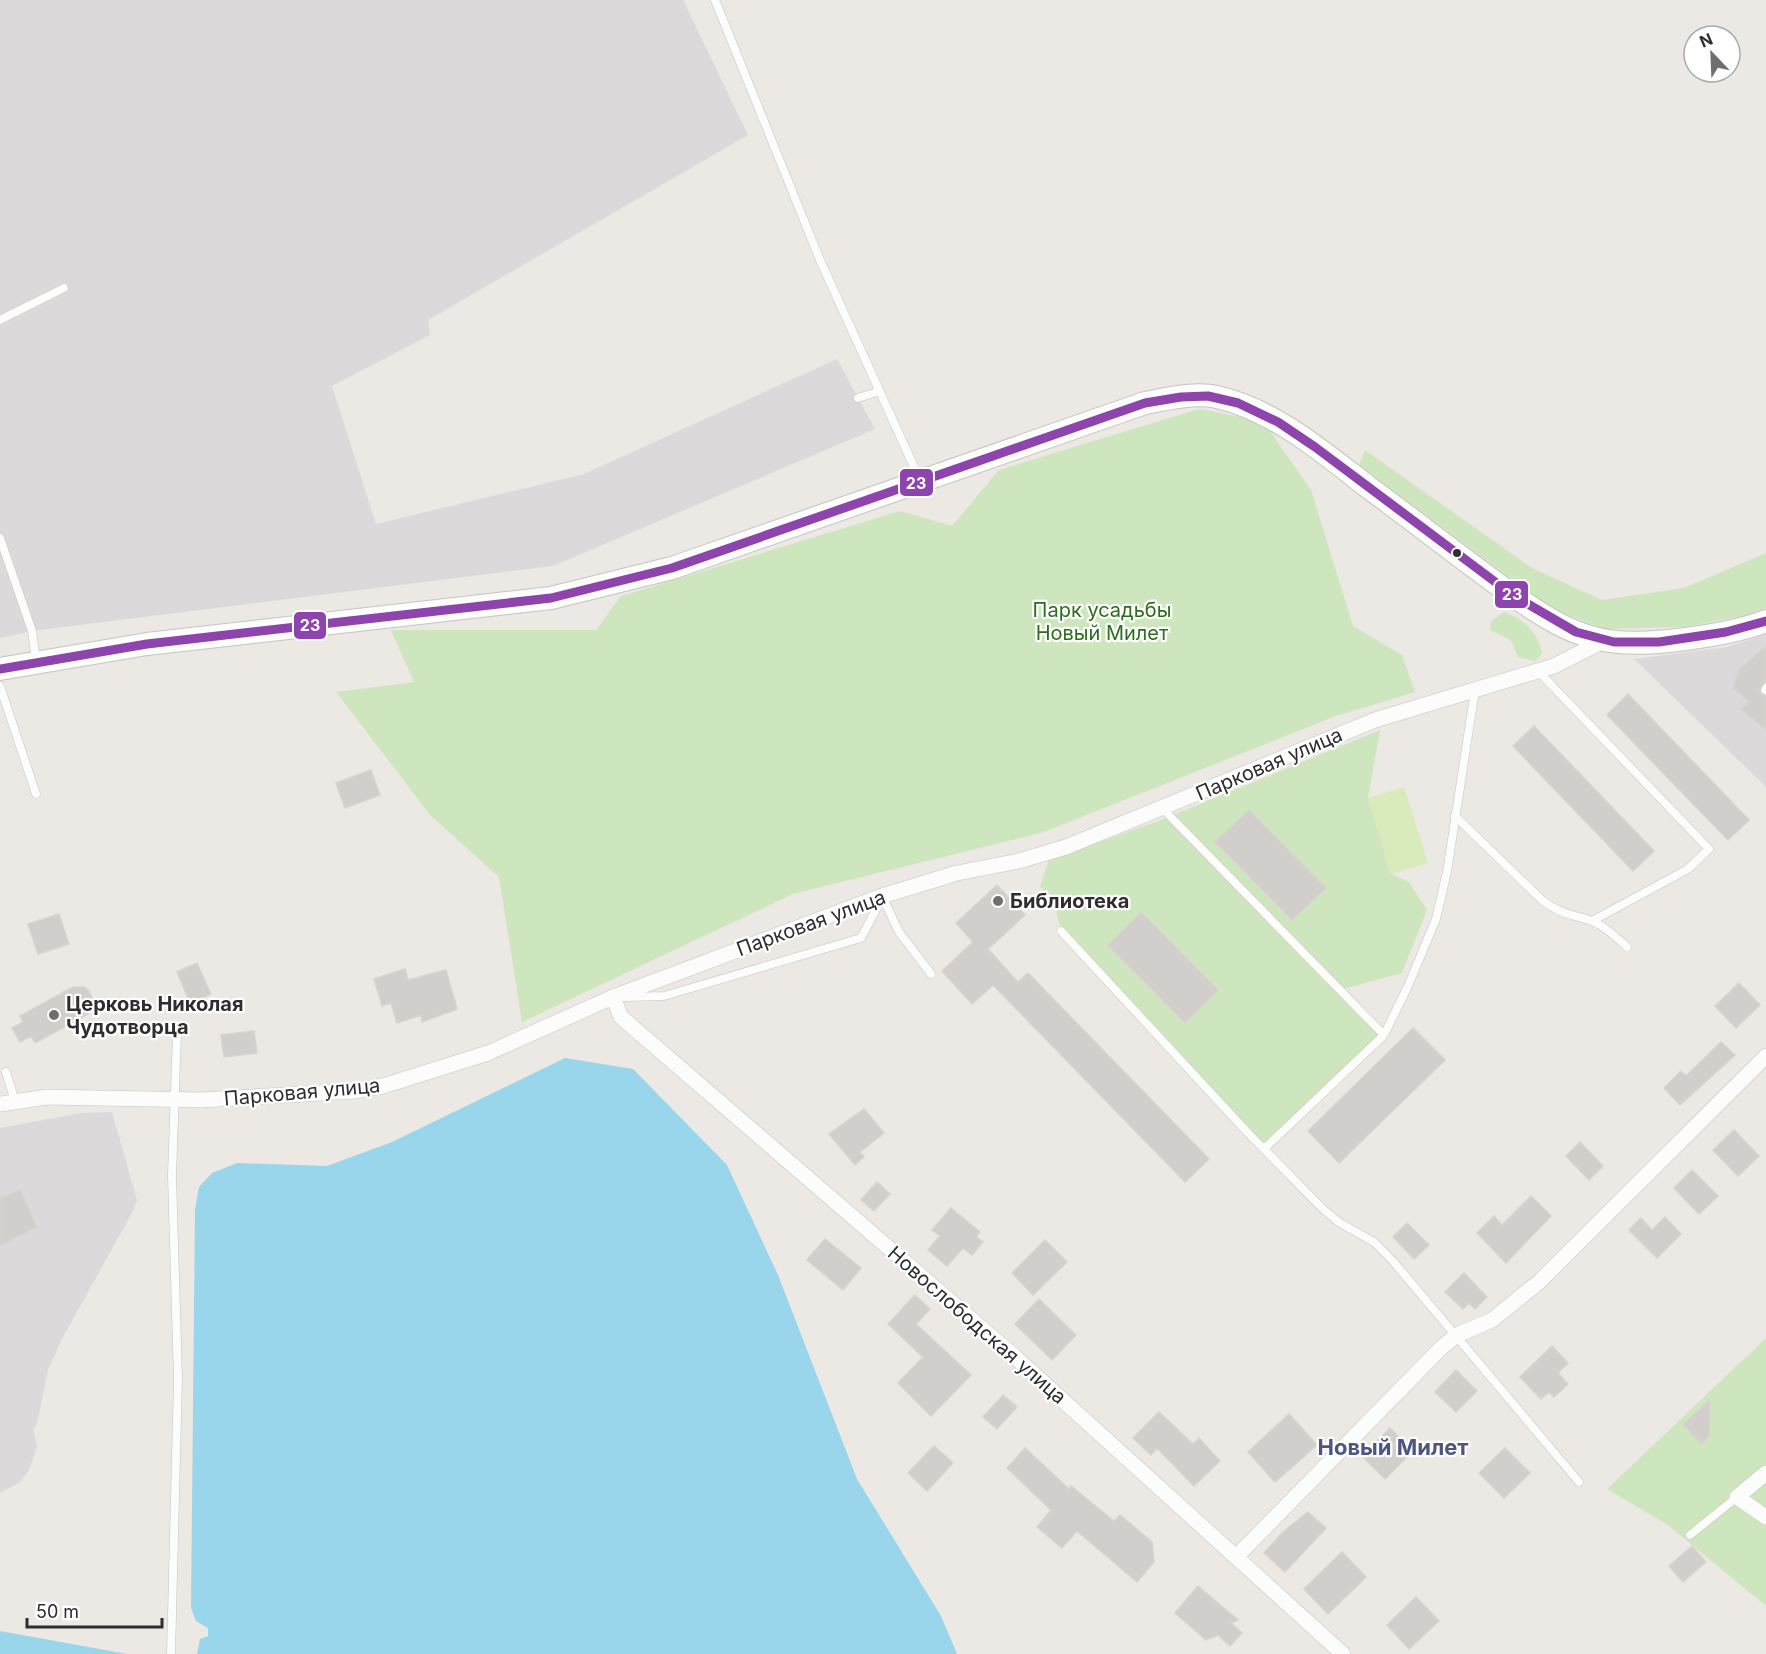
<svg xmlns="http://www.w3.org/2000/svg" width="1766" height="1654" viewBox="0 0 1766 1654" font-family="Inter,sans-serif">
  <style>
    .industrial { fill: #dcd9db }
    .green { fill: #cee6be }
    .pitch { fill: #d9eabb }
    .water { fill: #99d6ec }
    .building { fill: #d1cecb; stroke: #d7d4d0; stroke-width: 1.5 }
    .lines { fill: none; stroke-linecap: round; stroke-linejoin: round }
    .lane-casing { stroke: #c5c4c5; stroke-width: 9 }
    .street-casing { stroke: #c5c4c5; stroke-width: 16 }
    .secondary-casing { stroke: #c5c4c5; stroke-width: 24 }
    .lane { stroke: #fcfcfb; stroke-width: 8 }
    .street { stroke: #fcfcfb; stroke-width: 15 }
    .secondary { stroke: #fcfcfb; stroke-width: 22 }
    .bus-1-casing { stroke: #fff; stroke-width: 14 }
    .bus-1 { stroke: #8e44ad; stroke-width: 9 }
    .bus-dot { fill: #2e2e2e; stroke: #fff; stroke-width: 2 }
    .poi-dot { fill: #706f6e; stroke: #fff; stroke-width: 2 }
    .labels { text-anchor: middle; stroke-width: 4.5; stroke-linejoin: round; paint-order: stroke }
    .park-label { font-size: 20px; fill: #2c6e1b; stroke: #fff }
    .street-label { font-size: 20px; fill: #2e2e2e; stroke: #fff }
    .poi-label { font-size: 20px; font-weight: bold; fill: #2e2e2e; stroke: #fff; text-anchor: start }
    .quarter-label { font-size: 22px; font-weight: bold; fill: #4d5680; stroke: #fff }
    .line-badge { stroke: #fff; stroke-width: 2 }
    .badge-label { font-size: 16px; text-anchor: middle; font-weight: bold; fill: #fff }
  </style>
  <rect width="100%" height="100%" fill="#ece8e4"/>
  <path class="industrial" d="M0 0H683L748 135 428 320 430 335 332 386 376 524 584 474 837 359 875 429 553 566 39 630 0 638Z
    M1766 634V787L1634 659 1727 647Z
    M112 1112 137 1200 133 1211 63 1337 48 1370 37 1424 33 1429 37 1447 29 1470 20 1482 0 1493V1128L81 1113Z"/>
  <path class="green" d="M1199 409 1263 421 1311 490 1353 626 1402 655 1415 692 1336 716 1044 832 793 894 522 1022 499 877 431 816 336 692 414 682 391 630H596L621 596 900 511 952 526 999 470Z
    M1365 450 1532 568 1602 600 1684 588 1766 553V608L1743 616 1685 627 1604 629 1552 609 1359 465Z
    M1504 612C1524 619 1539 633 1542 654L1535 661 1518 657 1511 640 1490 630 1491 621Z
    M1380 730 1368 798 1391 874 1409 882 1427 910 1402 973 1340 990 1384 1035 1264 1149 1061 931 1055 905 1040 886 1049 860 1161 820Z
    M1766 1338V1606L1668 1525 1607 1489Z"/>
  <path class="pitch" d="M1404 787 1428 863 1391 874 1368 798Z"/>
  <path class="water" d="M565 1058 633 1069 727 1165 778 1275 857 1479 941 1616 957 1654H197L200 1639 208 1636V1628L196 1621 191 1608 195 1209 199 1187 212 1173 237 1163 327 1166 392 1142Z
    M0 1631 127 1654H0Z"/>
  <path class="building" d="M1766 646V682L1759 690 1762 695 1766 696V730L1741 709 1749 702 1733 687 1739 670Z
    M1628 694 1749 820 1728 840 1607 715Z
    M1534 726 1654 851 1633 871 1513 746Z
    M371 770 380 795 345 808 336 783Z
    M1249 810 1326 888 1292 920 1215 842Z
    M997 885 1025 915 988 949 1018 982 1028 973 1209 1159 1185 1182 993 985 972 1004 942 971 973 942 956 923Z
    M1141 912 1218 990 1185 1023 1108 945Z
    M59 914 69 944 38 954 28 924Z
    M197 963 211 994 190 1003 177 972Z
    M405 969 408 980 446 970 457 1009 422 1022 421 1015 397 1023 391 1003 382 1006 374 979Z
    M1739 983 1760 1005 1736 1028 1715 1006Z
    M73 987H84L89 991 92 998 88 1014 35 1043 31 1036 20 1042 12 1028 23 1022 20 1016Z
    M1413 1028 1445 1060 1339 1163 1308 1131Z
    M254 1031 257 1053 224 1057 221 1035Z
    M1721 1042 1735 1055 1680 1105 1664 1088 1681 1071 1686 1076Z
    M864 1109 884 1133 860 1152 864 1157 855 1165 829 1134Z
    M1734 1130 1759 1156 1738 1176 1713 1150Z
    M1580 1142 1603 1166 1589 1180 1566 1156Z
    M1692 1170 1718 1196 1699 1214 1674 1188Z
    M877 1182 890 1194 874 1211 861 1200Z
    M20 1190 37 1227 0 1245V1199Z
    M1531 1196 1551 1216 1506 1263 1477 1233 1494 1216 1502 1225Z
    M951 1208 980 1232 976 1237 983 1242 972 1255 963 1248 947 1266 928 1250 940 1236 932 1230Z
    M1665 1217 1681 1234 1657 1258 1629 1230 1641 1218 1652 1230Z
    M1407 1223 1429 1245 1414 1259 1393 1237Z
    M825 1239 861 1268 843 1290 807 1260Z
    M1045 1240 1067 1262 1033 1295 1012 1273Z
    M1464 1273 1487 1297 1475 1309 1469 1303 1463 1309 1445 1292Z
    M915 1295 930 1309 916 1324 971 1375 931 1416 898 1383 923 1357 888 1324Z
    M1039 1299 1076 1335 1052 1360 1015 1324Z
    M1552 1346 1568 1363 1558 1373 1568 1384 1554 1397 1549 1392 1541 1399 1520 1377Z
    M1456 1370 1477 1391 1456 1412 1435 1392Z
    M1003 1395 1017 1407 997 1429 983 1417Z
    M1710 1400 1709 1436 1701 1444 1683 1424Z
    M1159 1412 1193 1444 1199 1438 1220 1461 1194 1486 1157 1448 1151 1455 1133 1438Z
    M1289 1414 1317 1445 1275 1482 1248 1452Z
    M1390 1428 1413 1451 1385 1479 1362 1456Z
    M934 1446 953 1463 927 1491 908 1473Z
    M1025 1448 1069 1489 1071 1486 1114 1521 1120 1515 1152 1542 1154 1562 1137 1582 1077 1531 1062 1548 1037 1527 1051 1510 1007 1468Z
    M1505 1448 1530 1473 1504 1498 1479 1473Z
    M1308 1512 1326 1528 1285 1572 1264 1553 1282 1533Z
    M1692 1546 1706 1562 1683 1582 1669 1566Z
    M1342 1552 1366 1577 1328 1614 1304 1589Z
    M1198 1586 1238 1620 1231 1623 1242 1633 1230 1646 1218 1635 1206 1640 1175 1613Z
    M1416 1597 1439 1621 1409 1649 1387 1625Z"/>
  <g class="lines">
    <g class="lane-casing">
      <path id="lane" d="M715 0 820 260 920 480
        M0 320 64 288
        M858 398 880 391
        M0 538 32 631 36 660
        M1537 670 1709 849 1688 869 1592 921
        M0 686 36 794
        M1765 690 1766 688
        M1162 808 1384 1035
        M1455 816 1543 901C1562 915 1572 914 1592 921 1606 927 1616 937 1627 947
        M882 896 899 932 931 974
        M1061 931 1247 1132 1323 1209 1340 1223 1374 1242 1392 1260 1579 1482
        M626 997 664 996 861 938 882 898
        M6 1072 15 1101
        M1264 1149 1384 1035 1408 986 1436 919 1447 872 1475 690
        M1690 1535 1737 1497
        M171 1654 178 1379 172 1175 177 1033"/>
    </g>
    <g class="street-casing">
      <path id="street" d="M613 997 621 1017 1014 1356 1343 1654
        M0 1104 47 1097 201 1100 354 1091 383 1086 488 1053 613 997 882 896 957 873 1019 861 1066 847 1375 720 1554 666 1603 641
        M1766 1473 1737 1497 1766 1517
        M1236 1557 1441 1348 1457 1335 1492 1320 1539 1282 1766 1056"/>
    </g>
    <g class="secondary-casing">
      <path id="secondary" d="M0 669 147 644 551 598 672 568 1145 403C1167 399 1194 392 1217 397 1274 410 1323 452 1368 487 1417 523 1465 561 1514 596 1578 641 1608 649 1686 639 1713 635 1740 631 1766 621"/>
    </g>
    <use href="#lane" class="lane"/>
    <use href="#street" class="street"/>
    <use href="#secondary" class="secondary"/>
    <g class="bus-1-casing">
      <path id="bus-1" d="M0 669 147 644 551 598 672 568 1145 403 1181 397 1208 396 1238 403 1278 422 1315 447 1514 596 1576 632 1614 642H1659L1726 632 1766 621"/>
    </g>
    <use href="#bus-1" class="bus-1"/>
  </g>
  <circle class="bus-dot" cx="1457" cy="553" r="5"/>
  <g class="poi-dot">
    <circle cx="998" cy="901" r="6"/>
    <circle cx="54" cy="1015" r="6"/>
  </g>
  <g class="labels">
    <g class="park-label">
      <text x="1102" y="617">Парк усадьбы<tspan x="1102" dy="23">Новый Милет</tspan></text>
    </g>
    <g class="street-label">
      <text transform="translate(1269 764) rotate(-23)" y="7">Парковая улица</text>
      <text transform="translate(811 923) rotate(-20)" y="7">Парковая улица</text>
      <text transform="translate(302 1092) rotate(-5)" y="7">Парковая улица</text>
      <text transform="translate(977 1325) rotate(41)" y="7">Новослободская улица</text>
    </g>
    <g class="poi-label">
      <text x="1010" y="908">Библиотека</text>
      <text x="66" y="1011">Церковь Николая<tspan x="66" dy="23">Чудотворца</tspan></text>
    </g>
    <g class="quarter-label">
      <text x="1393" y="1455">Новый Милет</text>
    </g>
  </g>
  <g class="line-badge">
    <rect x="899" y="468" width="35" height="29" rx="6" fill="#8e44ad"/>
    <rect x="1494" y="580" width="35" height="29" rx="6" fill="#8e44ad"/>
    <rect x="293" y="611" width="34" height="29" rx="6" fill="#8e44ad"/>
  </g>
  <g class="badge-label">
    <text x="916" y="489">23</text>
    <text x="1512" y="600">23</text>
    <text x="310" y="631">23</text>
  </g>
  <g transform="translate(1712 54) rotate(337)"><circle r="28" fill="#ffffff" stroke="#ababab" stroke-width="1.5"/>
  <path d="M0-4.5L10 22L0 15L-10 22Z" fill="#706f6e"/>
  <text y="-9" font-size="16" font-weight="bold" text-anchor="middle" fill="#2e2e2e">N</text>
  </g>
  <path d="M27 1618v9h135v-9" fill="none" stroke="#2e2e2e" stroke-width="3"/>
  <text x="36" y="1618" font-size="18" fill="#2e2e2e" stroke="#ffffff" stroke-width="4.5" paint-order="stroke">50 m</text>
</svg>
